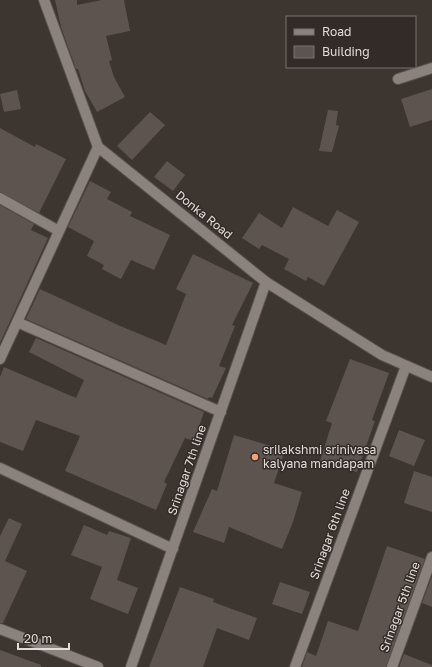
<svg xmlns="http://www.w3.org/2000/svg" width="432" height="667" viewBox="0 0 432 667" font-family="'Golos Text',sans-serif">
  <style>
    .building { fill: #5d544f }
    .lines { fill: none; stroke-linecap: round; stroke-linejoin: round }
    .street-casing { stroke: #59524e; stroke-width: 12 }
    .secondary-casing { stroke: #59524e; stroke-width: 12 }
    .street { stroke: #8b827d; stroke-width: 10 }
    .secondary { stroke: #8b827d; stroke-width: 10 }
    .poi-dot { fill: #f0a278; stroke: #332b27; stroke-width: 1.5 }
    .labels { text-anchor: middle; stroke-width: 3; stroke-linejoin: round; paint-order: stroke }
    .street-label { font-size: 12px; fill: #e1dcd9; stroke: #332b27 }
    .poi-label { font-size: 12px; fill: #e1dcd9; stroke: #332b27; text-anchor: start }
  </style>
  <rect width="100%" height="100%" fill="#3d3530"/>
  <path class="building" d="M55 0H77V5L102 0H124L130 31 106 36 112 60 109 61 114 77 125 97 97 112 85 91 78 69H76L61 27Z
    M432 89V120L410 127 401 99Z
    M17 90 21 109 4 112 0 94Z
    M328 110 338 111 336 125 339 126 332 152 319 151Z
    M150 112 165 125 132 160 117 146Z
    M0 128 35 147 36 144 66 159 39 213 0 192Z
    M167 161 185 175 173 191 154 177Z
    M90 181 111 192 107 199 132 212 130 216 170 235 154 270 131 260 121 279 102 269 104 265 87 256 94 241 68 227Z
    M0 205 34 224 31 230 48 238 0 343Z
    M293 207 328 226 337 210 359 222 324 286 308 277 306 281 284 269 289 259 262 245 259 249 242 238 259 213 282 228Z
    M193 254 253 283 232 325 235 326 219 366 226 368 212 398 209 397 208 399 26 319 40 289 118 325 166 345 186 294 176 289Z
    M36 338 204 412 194 441 185 438 164 482 167 484 156 510 65 471 80 436 36 420 23 451 0 442V377L4 367 76 398 84 380 29 352Z
    M350 359 389 373 372 420 375 421 357 472 320 461 332 423 326 421Z
    M399 430 425 440 414 466 389 456Z
    M234 435 285 450 274 483 302 492 293 522 282 549 229 527 224 543 193 532 212 489 217 491Z
    M414 471 432 477V512L404 503Z
    M9 518 22 524 5 561 27 571 3 623H0V536Z
    M84 525 107 535 109 531 131 538 117 580 138 588 128 614 90 599 102 567 71 555Z
    M387 546 425 559 386 667H302L307 652 316 656 328 621 358 631Z
    M432 576V607L422 603Z
    M280 582 310 592 302 614 272 604Z
    M180 587 214 599 213 602 257 618 249 640 217 628 203 667H149Z
    M0 650 41 665V667H0Z
    M404 654 432 665V667H399Z"/>
  <g class="lines">
    <g class="street-casing">
      <path id="street" d="M398 79 432 68
        M0 198 59 231
        M17 322 221 412
        M0 359 98 147
        M0 468 173 549
        M0 629 98 667
        M131 667 266 282
        M295 667 406 366
        M392 667 432 557"/>
    </g>
    <g class="secondary-casing">
      <path id="secondary" d="M44 0 98 147 266 282 382 355 432 377"/>
    </g>
    <use href="#street" class="street"/>
    <use href="#secondary" class="secondary"/>
  </g>
  <circle class="poi-dot" cx="255" cy="457" r="4"/>
  <g class="labels">
    <g class="street-label">
      <text transform="translate(204 215) rotate(39)" y="4">Donka Road</text>
      <text transform="translate(187 470) rotate(-71)" y="4">Srinagar 7th line</text>
      <text transform="translate(330 534) rotate(-70)" y="4">Srinagar 6th line</text>
      <text transform="translate(400 607) rotate(-70)" y="4">Srinagar 5th line</text>
    </g>
    <g class="poi-label">
      <text x="263" y="454">srilakshmi srinivasa<tspan x="263" dy="14">kalyana mandapam</tspan></text>
    </g>
  </g>
  <rect x="286" y="16" width="130" height="52" fill="#332b27" stroke="#79726e"/>
  <rect x="294" y="29" width="20" height="6" fill="#8b827d" stroke="#79726e"/>
  <text x="322" y="36" font-size="12" fill="#e1dcd9">Road</text>
  <rect x="294" y="46" width="20" height="12" fill="#5d544f" stroke="#79726e"/>
  <text x="322" y="56" font-size="12" fill="#e1dcd9">Building</text>
  <path d="M18 643v6h51v-6" fill="none" stroke="#e1dcd9" stroke-width="2"/>
  <text x="24" y="643" font-size="12" fill="#e1dcd9" stroke="#332b27" stroke-width="3" paint-order="stroke">20 m</text>
</svg>
